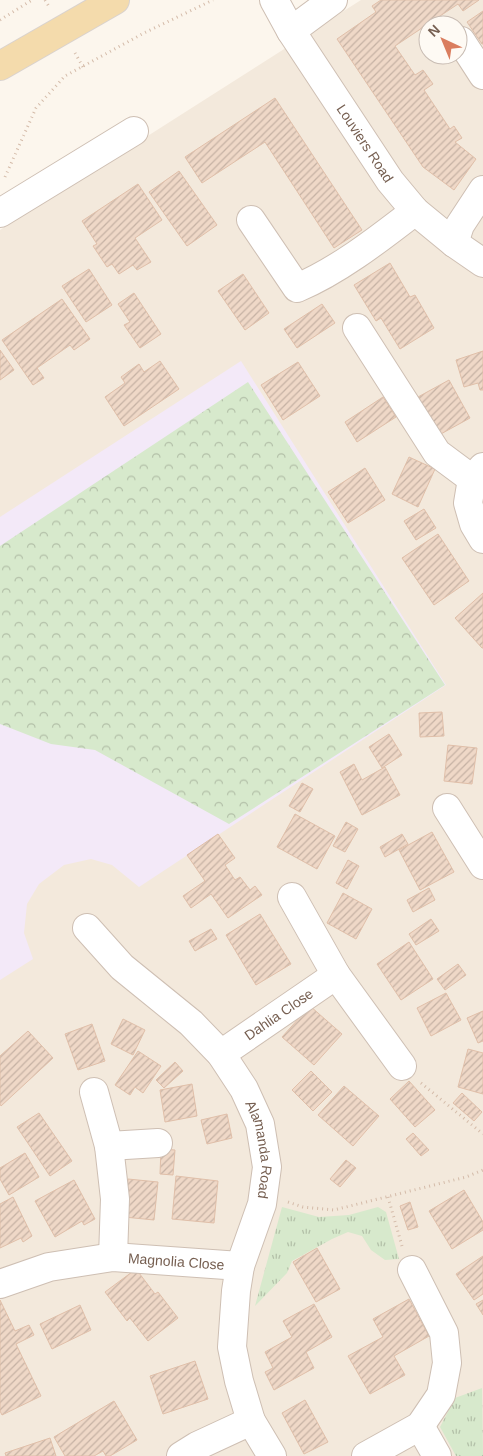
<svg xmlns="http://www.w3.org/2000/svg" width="483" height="1456" viewBox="0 0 483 1456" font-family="Helvetica,sans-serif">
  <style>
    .residential { fill: #f3e9dc; fill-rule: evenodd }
    .education { fill: #f3e9f8 }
    .grass { fill: url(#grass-tufts) }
    .park { fill: url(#park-crowns) }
    .building { fill: url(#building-hatch); stroke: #e0bfa9 }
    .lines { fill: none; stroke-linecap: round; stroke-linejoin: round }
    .minor-casing { stroke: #cebfb3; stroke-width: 30 }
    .major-casing { stroke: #d9d2ce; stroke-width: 30 }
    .path { stroke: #d4bba9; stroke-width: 3; stroke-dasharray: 1 4; stroke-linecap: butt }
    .minor { stroke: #fff; stroke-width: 28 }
    .major { stroke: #f4dbac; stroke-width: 28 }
    .labels { text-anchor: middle; stroke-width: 4; stroke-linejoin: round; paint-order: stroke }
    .street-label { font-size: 14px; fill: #765f51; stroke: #fefaf4 }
  </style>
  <defs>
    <pattern id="grass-tufts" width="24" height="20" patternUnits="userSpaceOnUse" patternTransform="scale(1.25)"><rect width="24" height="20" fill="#d7e9cc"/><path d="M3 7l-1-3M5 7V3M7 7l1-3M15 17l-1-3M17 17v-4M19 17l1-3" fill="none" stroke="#b3c0a8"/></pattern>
    <pattern id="park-crowns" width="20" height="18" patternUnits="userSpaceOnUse" patternTransform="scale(1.25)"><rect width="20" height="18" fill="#d7e9cc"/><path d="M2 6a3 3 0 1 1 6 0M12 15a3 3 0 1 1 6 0" fill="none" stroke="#b3c0a8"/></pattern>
    <pattern id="building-hatch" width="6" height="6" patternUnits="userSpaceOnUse" patternTransform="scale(1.25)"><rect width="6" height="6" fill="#efd8c7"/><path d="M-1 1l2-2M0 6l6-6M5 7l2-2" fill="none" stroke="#c6b2a4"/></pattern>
  </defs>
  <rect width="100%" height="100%" fill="#fcf6ed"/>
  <path class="residential" d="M361 0H483V1456H0V230ZM428 25H458V55H428Z"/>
  <path class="education" d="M241 361 446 685 139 887 112 865 91 859 64 865 39 884 27 904 24 933 33 959 0 980V517Z"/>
  <path class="grass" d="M282 1207 319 1217 349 1215 378 1207 386 1212 399 1259 385 1260 371 1250 362 1236 348 1232 332 1239 292 1261 287 1273 255 1306Z
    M482 1388 483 1456H456L440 1427 455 1398Z"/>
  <path class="park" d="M248 382 445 685 229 824 95 750 51 744 0 724V546Z"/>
  <path class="building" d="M381 0H479L463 11 458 4 395 46 415 75 423 70 433 84 424 90 450 129 454 126 462 138 455 142 476 159 454 190 423 167 337 39 376 12 372 6Z
    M483 11V44H482L467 22Z
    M275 98 362 230 334 248 265 142 202 183 185 157Z
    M179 171 217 225 187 246 149 192Z
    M138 184 162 220 135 238 151 262 137 270 133 265 119 274 112 264 107 267 93 246 97 244 82 221Z
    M390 263 410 297 415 295 434 328 400 349 381 318 376 321 354 285Z
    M89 269 112 305 86 322 62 286Z
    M243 274 269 313 245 330 218 291Z
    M134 293 161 334 140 348 124 325 130 322 118 304Z
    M62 299 90 339 74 350 70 345 37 368 44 378 33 385 2 340Z
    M322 304 335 323 297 348 284 329Z
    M0 350 14 370 0 380Z
    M483 351V390H480L478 383 464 387 456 360Z
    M160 361 179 389 124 426 105 397 125 383 121 377 139 364 144 372Z
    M298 362 320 396 283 420 261 385Z
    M449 380 470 418 439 435 418 397Z
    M383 397 396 417 357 442 345 422Z
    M409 457 435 469 418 507 392 494Z
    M365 468 385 500 348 523 328 492Z
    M424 509 436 528 416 540 404 521Z
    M438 534 469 581 434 605 402 558Z
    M483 593V648H482L455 618Z
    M442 712 444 736 420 737 419 713Z
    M389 734 402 755 382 768 369 747Z
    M448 745 477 748 472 784 444 781Z
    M354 764 362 780 385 767 400 795 362 815 340 772Z
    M302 783 313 789 300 812 289 806Z
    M295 814 335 836 317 869 277 847Z
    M346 822 358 829 345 852 333 846Z
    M432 832 454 872 420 890 399 850Z
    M218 834 235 858 225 865 235 880 240 877 250 890 255 886 262 895 228 918 211 894 191 908 183 896 205 881 187 855Z
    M402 834 408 844 385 857 380 847Z
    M348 860 359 866 347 889 336 883Z
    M429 888 435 900 413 912 407 900Z
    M343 893 372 909 356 939 327 923Z
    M260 914 291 964 256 985 226 935Z
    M431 919 439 931 416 945 409 934Z
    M211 929 217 939 195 951 189 941Z
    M409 942 433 979 401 1000 377 964Z
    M458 964 466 975 445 990 437 979Z
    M446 993 461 1020 431 1036 417 1008Z
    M310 1006 342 1034 314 1065 282 1037Z
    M483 1011V1041L478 1043 467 1018Z
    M123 1019 145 1030 133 1055 111 1044Z
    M92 1024 105 1061 78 1070 65 1034Z
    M28 1031 53 1058 1 1106 0 1104V1056Z
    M468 1049 483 1053V1094L458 1087Z
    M138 1051 161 1066 143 1093 135 1087 130 1095 115 1085Z
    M175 1062 183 1071 164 1088 156 1080Z
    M311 1071 332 1092 313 1111 292 1090Z
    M409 1081 435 1110 415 1127 390 1099Z
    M192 1084 197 1116 165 1122 160 1090Z
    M344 1086 379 1116 353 1146 318 1115Z
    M462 1093 482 1112 474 1121 453 1103Z
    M39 1113 72 1161 50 1176 17 1127Z
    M227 1114 232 1138 207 1144 201 1120Z
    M413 1133 429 1150 421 1156 406 1139Z
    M161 1149 175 1150 173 1175 160 1174Z
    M25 1153 39 1177 9 1195 0 1179V1168Z
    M346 1160 356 1168 340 1187 330 1179Z
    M176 1176 218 1181 214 1223 172 1219Z
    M128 1179 158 1182 154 1220 124 1217Z
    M74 1180 95 1219 84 1225 82 1221 55 1237 35 1201Z
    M464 1190 483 1222V1230L452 1249 429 1211Z
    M13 1197 32 1236 23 1242 21 1238 0 1248V1204Z
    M410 1202 418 1227 408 1230 400 1206Z
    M317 1248 340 1289 316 1302 293 1262Z
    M483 1256V1294L474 1300 456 1274Z
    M136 1269 155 1294 158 1292 178 1318 148 1341 130 1318 127 1321 105 1292Z
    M409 1299 429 1336 394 1356 405 1375 370 1394 348 1356 383 1337 373 1319Z
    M0 1300 15 1331 29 1325 34 1335 16 1344 41 1396 2 1415 0 1411Z
    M483 1300V1315L476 1304Z
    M314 1304 332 1337 306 1352 314 1368 274 1390 265 1372 273 1368 265 1352 292 1337 283 1321Z
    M80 1305 91 1330 52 1349 40 1324Z
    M195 1361 208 1399 163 1414 150 1376Z
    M305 1400 328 1442 304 1454 282 1413Z
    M114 1401 137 1440 110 1456H106L103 1451 94 1456H65L54 1437Z
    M50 1438 56 1456H6L5 1453Z"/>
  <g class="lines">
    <g class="minor-casing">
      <g id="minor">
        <path id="s1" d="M274 0 291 31 390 181 415 211 454 243 483 263"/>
        <path d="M291 31 333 0"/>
        <path d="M461 41 483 75"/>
        <path d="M0 213 134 131"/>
        <path d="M251 220 297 288C338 271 380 238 415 211"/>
        <path d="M454 243 460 225 483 190"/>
        <path d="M357 328 437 453 472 479"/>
        <path d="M483 467 472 479 468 503 474 524 483 539"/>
        <path d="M447 808 483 865"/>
        <path d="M292 897 336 975 402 1066"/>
        <path id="s2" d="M87 928 122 967 191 1023 221 1054 244 1089 260 1124 267 1167 262 1204 240 1266 236 1291 232 1347 239 1381 251 1421 272 1456"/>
        <path id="s3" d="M221 1054 336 975"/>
        <path d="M94 1092 109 1146 115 1199 113 1257"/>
        <path d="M109 1146 158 1143"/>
        <path id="s4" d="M0 1284 49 1267 113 1257 240 1266"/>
        <path d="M420 1426 437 1456"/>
        <path d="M181 1456 197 1446 251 1421"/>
        <path d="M366 1456 420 1426 441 1395 447 1363 444 1333 412 1270"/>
      </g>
    </g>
    <g class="major-casing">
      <path id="major" d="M0 66 115 0"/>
    </g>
    <path class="path" d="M45 0 50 8
      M0 20 32 0
      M75 53 83 67
      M5 177 36 108 65 76 144 33 213 0
      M421 1083 483 1134
      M388 1197 402 1246
      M288 1202 303 1207 334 1210 466 1177 483 1170"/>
    <use href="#minor" class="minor"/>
    <use href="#major" class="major"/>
  </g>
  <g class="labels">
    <g class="street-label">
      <text dy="5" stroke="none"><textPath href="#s1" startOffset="170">Louviers Road</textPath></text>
      <text dy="5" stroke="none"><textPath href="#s3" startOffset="70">Dahlia Close</textPath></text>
      <text dy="5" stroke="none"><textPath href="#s2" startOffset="290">Alamanda Road</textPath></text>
      <text dy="5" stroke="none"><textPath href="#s4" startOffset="180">Magnolia Close</textPath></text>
    </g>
  </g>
  <g transform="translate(443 40) rotate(316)"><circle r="24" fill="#fefaf4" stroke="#c8bcb3"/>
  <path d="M0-4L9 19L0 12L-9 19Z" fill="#da7d5e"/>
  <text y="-8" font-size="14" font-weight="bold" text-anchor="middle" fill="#765f51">N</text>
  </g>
</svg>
